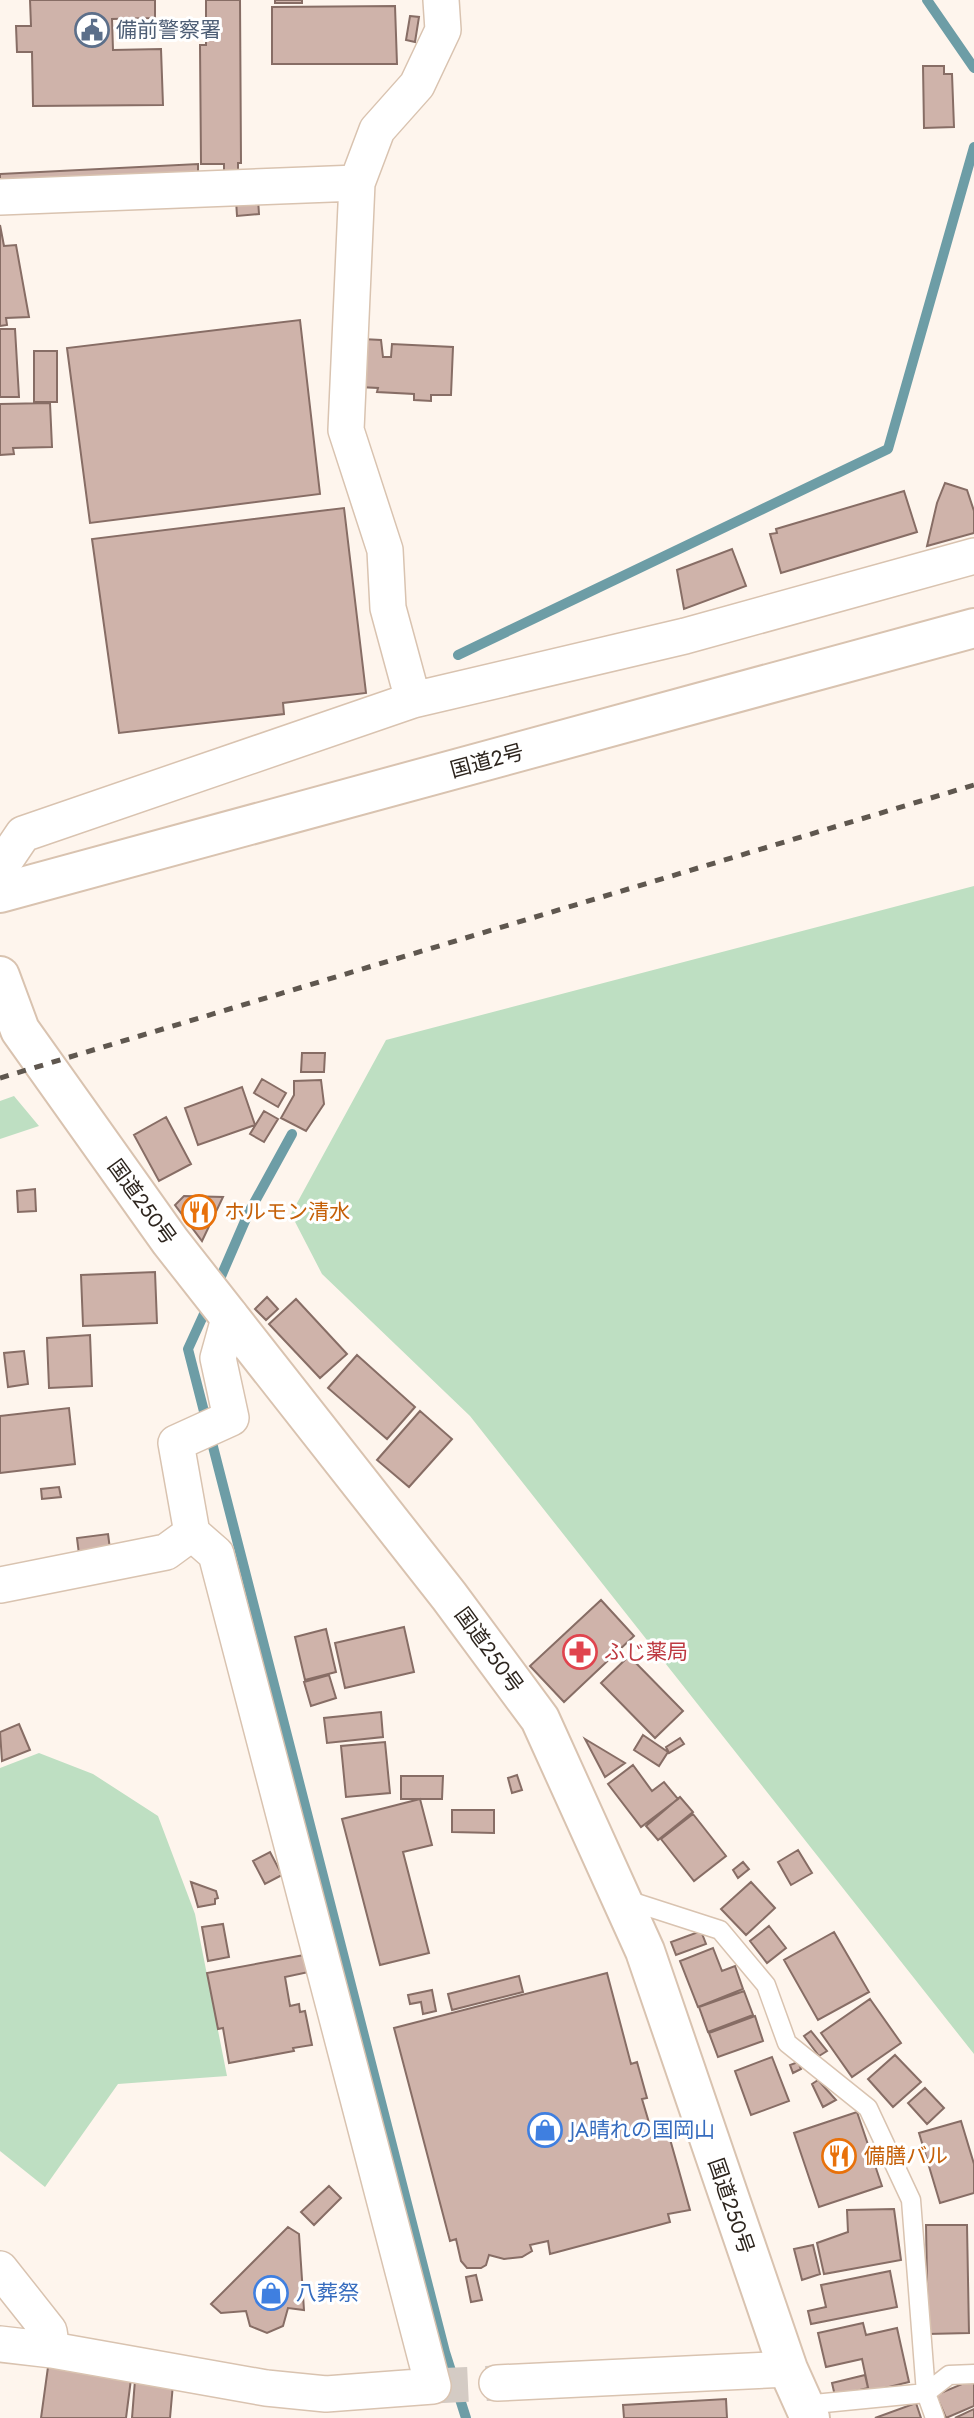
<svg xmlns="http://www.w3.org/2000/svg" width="974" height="2418" viewBox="0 0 974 2418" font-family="Jost,'Noto Sans JP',sans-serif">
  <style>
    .green { fill: #bedfc2 }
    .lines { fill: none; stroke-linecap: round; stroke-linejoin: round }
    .stream { stroke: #6d9da6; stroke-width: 10 }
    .building { fill: #cfb3aa; stroke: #876d65; stroke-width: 2 }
    .street-tunnel { stroke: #d4cbc4; stroke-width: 35; stroke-dasharray: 35 18; stroke-linecap: butt }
    .lane-casing { stroke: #d9c3b0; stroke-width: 21 }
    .street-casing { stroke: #d9c3b0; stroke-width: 38 }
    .highway-casing { stroke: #d9c3b0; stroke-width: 42 }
    .lane { stroke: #fff; stroke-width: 18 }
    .street { stroke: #fff; stroke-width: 35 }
    .highway { stroke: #fff; stroke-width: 38 }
    .rail { stroke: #5f574f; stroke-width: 5; stroke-dasharray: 9 9; stroke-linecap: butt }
    .labels { text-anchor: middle; stroke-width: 6; stroke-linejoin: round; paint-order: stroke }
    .service-label { font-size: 21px; fill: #4e5e75; stroke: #fff; text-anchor: start }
    .street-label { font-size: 21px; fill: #2d251e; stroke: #fff }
    .food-label { font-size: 21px; fill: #c56008; stroke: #fff; text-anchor: start }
    .health-label { font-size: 21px; fill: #be3a42; stroke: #fff; text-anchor: start }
    .shop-label { font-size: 21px; fill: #366cbe; stroke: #fff; text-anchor: start }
  </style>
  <rect width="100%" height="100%" fill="#fef5ed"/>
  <path class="green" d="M974 886V2054L470 1416 322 1274 291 1214 386 1040Z
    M14 1096 39 1126 0 1139V1101Z
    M39 1753 93 1774 158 1816 195 1914 227 2076 118 2084 45 2187 0 2151V1768Z"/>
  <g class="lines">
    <path class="stream" d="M927 0 974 68
      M458 655 888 449 974 147
      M216 1288 248 1214 292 1134
      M209 1303 188 1349 445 2352 466 2418"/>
  </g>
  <path class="building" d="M30 0H155V18L112 19 113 50 161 49 163 105 33 106 32 52H17L16 26H31Z
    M206 0H240L241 163H238V173H224V164H201L200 45H206Z
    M275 0H302V3H275Z
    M395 6 397 64H272V7Z
    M410 16 419 17 415 42 406 40Z
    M923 66H944V74H952L954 127 924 128Z
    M198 164V178L0 188V174Z
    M258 199 259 214 237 216 236 200Z
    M0 225 4 246 16 245 29 317 6 318 7 325 0 326Z
    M300 320 320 494 90 523 67 348Z
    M0 329H15L19 397H0Z
    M362 339 381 340 383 357H391L392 344 453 347 451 395H431V401L414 400V394L377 392 378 388 359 387Z
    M34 351H57V402H34Z
    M50 403 52 447 13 448 14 454 0 455V404Z
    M945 483 967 490 974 511V533L927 546 937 503Z
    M904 491 917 532 781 573 770 534 777 533 776 529Z
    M344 508 366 693 283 703 284 714 119 733 92 539Z
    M732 549 746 586 684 609 677 570Z
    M302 1053H325L324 1072H301Z
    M262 1079 286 1093 278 1107 254 1093Z
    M321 1080 324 1104 306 1131 281 1118 294 1095V1081Z
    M242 1087 255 1125 198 1145 185 1108Z
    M264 1111 278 1119 264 1142 250 1134Z
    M166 1117 191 1164 159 1181 134 1135Z
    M35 1189 36 1211 18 1212 17 1191Z
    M184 1196 223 1197 202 1241 175 1205Z
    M155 1272 157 1323 83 1326 81 1275Z
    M267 1297 278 1309 266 1320 255 1309Z
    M296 1299 347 1354 320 1378 269 1324Z
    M90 1335 92 1386 49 1388 47 1338Z
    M24 1351 28 1384 8 1387 4 1353Z
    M357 1355 415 1407 387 1439 328 1388Z
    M69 1408 75 1464 0 1473V1416Z
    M420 1411 452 1439 409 1487 377 1460Z
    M59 1487 61 1497 42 1499 41 1489Z
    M108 1534 110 1549 79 1554 77 1538Z
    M601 1600 634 1636 564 1702 530 1666Z
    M404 1627 414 1672 345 1688 335 1643Z
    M326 1629 336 1672 305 1680 295 1637Z
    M629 1656 683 1711 655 1738 601 1683Z
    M329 1675 336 1698 311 1706 304 1682Z
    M381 1712 383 1737 327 1743 324 1718Z
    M19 1724 30 1750 2 1761 0 1732Z
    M643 1735 668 1752 659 1766 634 1750Z
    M680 1738 684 1744 669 1753 666 1747Z
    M585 1739 625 1763 605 1777Z
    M385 1742 390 1793 346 1797 341 1746Z
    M633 1765 652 1791 664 1782 678 1799 641 1827 608 1784Z
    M517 1775 522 1790 512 1793 508 1778Z
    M401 1776H443L442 1799H401Z
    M680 1797 693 1812 658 1840 646 1826Z
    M420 1799 432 1845 403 1852 429 1953 380 1965 342 1819Z
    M452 1810H494V1833L452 1832Z
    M693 1814 726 1856 694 1881 661 1839Z
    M798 1850 812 1873 791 1885 778 1862Z
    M270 1852 282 1875 265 1884 253 1861Z
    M743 1862 749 1869 738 1878 733 1870Z
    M191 1882 216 1891 218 1898 215 1899V1904L198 1907Z
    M751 1882 775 1908 746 1935 721 1909Z
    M223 1924 229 1957 208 1961 202 1927Z
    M769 1926 786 1948 767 1963 750 1941Z
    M701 1931 706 1944 676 1955 671 1942Z
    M834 1932 869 1992 818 2020 784 1960Z
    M713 1948 722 1971 735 1966 743 1989 698 2007 680 1961Z
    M315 1953 318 1970 285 1977 290 2006 299 2004 300 2012 305 2011 312 2045 293 2048 294 2051 229 2063 223 2028 218 2029 207 1973Z
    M607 1973 631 2064 637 2062 647 2098 642 2099 653 2136 668 2132 690 2210 668 2214 670 2222 550 2254 548 2241 530 2245 532 2251 522 2257 504 2259 489 2255 486 2265 481 2268H467L461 2261 456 2239 450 2241 394 2028Z
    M519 1976 523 1992 452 2010 448 1994Z
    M432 1990 436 2011 423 2014 421 2002 410 2004 408 1995Z
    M744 1991 753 2015 708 2032 699 2007Z
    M870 1999 901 2043 852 2077 821 2033Z
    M755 2016 763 2041 718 2057 709 2033Z
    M811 2031 827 2051 819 2056 804 2036Z
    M895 2055 921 2082 893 2107 868 2079Z
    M772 2057 789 2101 751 2115 735 2071Z
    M798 2062 801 2069 793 2073 790 2065Z
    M818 2080 836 2100 823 2107 812 2084Z
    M925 2088 944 2108 927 2124 908 2103Z
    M857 2112 882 2186 819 2207 794 2133Z
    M961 2121 974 2164V2193L940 2203 919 2133Z
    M329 2186 341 2198 314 2225 301 2212Z
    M894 2209 901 2260 824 2274 817 2243 848 2232 847 2210Z
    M926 2225H967L969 2333 928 2334Z
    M288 2227 299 2234 304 2310 288 2308 283 2326 267 2333 250 2326 246 2311 221 2313 211 2304Z
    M813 2245 820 2274 802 2280 794 2249Z
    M890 2271 897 2307 811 2324 808 2311 826 2307 821 2285Z
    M476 2275 482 2300 471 2302 466 2277Z
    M863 2323 866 2335 897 2328 909 2382 869 2392 862 2359 826 2367 818 2333Z
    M48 2367 131 2379 126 2418H41Z
    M865 2375 868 2388 835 2396 832 2383Z
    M974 2379V2406L946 2418 936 2395Z
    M135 2380 173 2384 170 2418H132Z
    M726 2399 727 2418H624L623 2405Z
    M916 2403 921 2418H875Z
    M974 2409V2418H955Z"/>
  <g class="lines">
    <path class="street-tunnel" d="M433 2386 497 2383"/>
    <g class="lane-casing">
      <path id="lane" d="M624 1899 720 1930 766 1985 787 2043 868 2108 911 2200 926 2393 935 2418
        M804 2405 926 2393 949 2375 974 2374"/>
    </g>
    <g class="street-casing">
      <path id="street" d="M0 197 357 183
        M413 700 388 608 385 550 346 430 357 183 377 130 417 85 443 30 441 0
        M0 868 23 834 413 700 685 636 974 556
        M0 1585 166 1552 192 1533 176 1443 231 1418 218 1358 230 1315
        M0 2269 49 2331 52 2350
        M0 2344 52 2350 266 2388 326 2394 433 2386 216 1554 192 1533
        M497 2383 788 2369"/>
    </g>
    <g class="highway-casing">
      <path id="highway" d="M0 893 974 628
        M0 976 20 1030 170 1241 449 1596 540 1719 645 1951 788 2369 810 2418"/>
    </g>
    <use href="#lane" class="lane"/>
    <use href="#street" class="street"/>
    <use href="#highway" class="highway"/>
    <path class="rail" d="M0 1078 974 785"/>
  </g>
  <defs>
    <g id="civic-ring" transform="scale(1.75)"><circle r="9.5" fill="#fff" stroke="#5c6f8a" stroke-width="1.5"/><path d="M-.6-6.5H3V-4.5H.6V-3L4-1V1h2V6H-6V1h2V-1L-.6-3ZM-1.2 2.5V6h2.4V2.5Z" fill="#5c6f8a"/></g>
    <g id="restaurant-ring" transform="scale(1.75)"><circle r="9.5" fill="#fff" stroke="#e8710a" stroke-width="1.5"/><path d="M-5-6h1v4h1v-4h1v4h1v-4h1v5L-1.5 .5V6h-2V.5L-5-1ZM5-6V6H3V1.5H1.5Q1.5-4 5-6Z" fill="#e8710a"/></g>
    <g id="pharmacy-ring" transform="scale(1.75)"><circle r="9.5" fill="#fff" stroke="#e0444e" stroke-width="1.5"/><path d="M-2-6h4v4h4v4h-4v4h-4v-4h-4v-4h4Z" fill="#e0444e"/></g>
    <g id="shop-ring" transform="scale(1.75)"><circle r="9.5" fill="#fff" stroke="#3f7fe0" stroke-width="1.5"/><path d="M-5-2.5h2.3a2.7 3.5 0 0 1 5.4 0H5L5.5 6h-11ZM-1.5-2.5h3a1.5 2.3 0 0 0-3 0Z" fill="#3f7fe0"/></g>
  </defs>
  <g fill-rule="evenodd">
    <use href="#civic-ring" x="92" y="30"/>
    <use href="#restaurant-ring" x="199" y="1212"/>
    <use href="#pharmacy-ring" x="580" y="1652"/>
    <use href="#shop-ring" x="545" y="2130"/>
    <use href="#restaurant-ring" x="839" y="2156"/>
    <use href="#shop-ring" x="271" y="2293"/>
  </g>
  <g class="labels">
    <g class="service-label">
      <text x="116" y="37">備前警察署</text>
    </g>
    <g class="street-label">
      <text transform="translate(487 761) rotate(-15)" y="7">国道2号</text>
      <text transform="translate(142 1202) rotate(54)" y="7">国道250号</text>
      <text transform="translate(489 1650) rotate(54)" y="7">国道250号</text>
      <text transform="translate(731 2206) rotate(71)" y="7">国道250号</text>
    </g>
    <g class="food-label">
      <text x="224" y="1219">ホルモン清水</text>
      <text x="864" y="2163">備膳バル</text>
    </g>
    <g class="health-label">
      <text x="604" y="1659">ふじ薬局</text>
    </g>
    <g class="shop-label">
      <text x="570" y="2137">JA晴れの国岡山</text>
      <text x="296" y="2300">八葬祭</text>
    </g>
  </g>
</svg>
